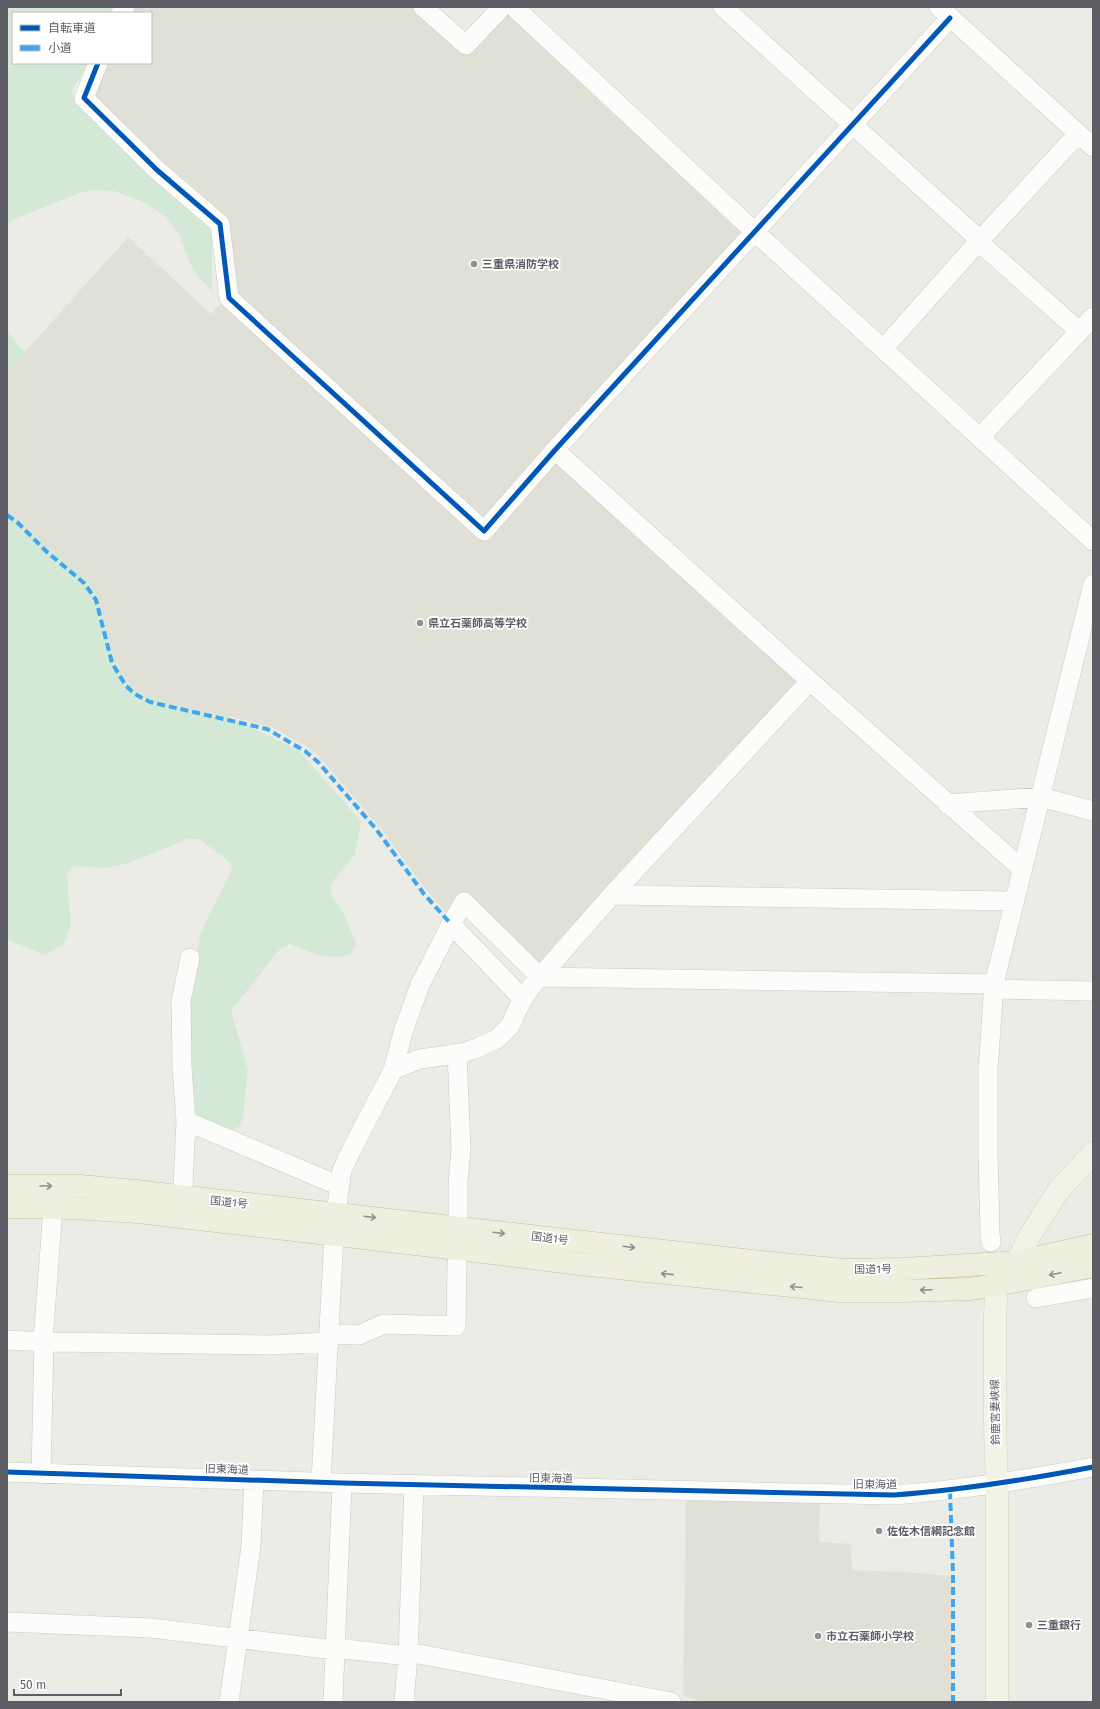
<svg xmlns="http://www.w3.org/2000/svg" width="1100" height="1709" viewBox="0 0 1100 1709" font-family="'Fira Sans','Noto Sans JP',sans-serif">
  <style>
    .education { fill: #e0e0d6 }
    .green { fill: #d3e9d6 }
    .lines { fill: none; stroke-linecap: round; stroke-linejoin: round }
    .minor-casing { stroke: #c9cac9; stroke-width: 20 }
    .major-casing { stroke: #d4d4b4; stroke-width: 23 }
    .highway-casing { stroke: #c4c193; stroke-width: 23 }
    .minor { stroke: #fcfcfb; stroke-width: 19 }
    .major { stroke: #f2f3e7; stroke-width: 22 }
    .highway { stroke: #efefe0; stroke-width: 22 }
    .quiet { stroke: #40a5ee; stroke-width: 4; stroke-dasharray: 8 4; stroke-linecap: butt }
    .cycleway-casing { stroke: #fff; stroke-width: 8 }
    .cycleway { stroke: #0057b8; stroke-width: 5 }
    .oneway { stroke: #8f9090 }
    .poi-dot { fill: #8e8f92; stroke: #fff; stroke-width: 1.5 }
    .labels { text-anchor: middle; stroke-width: 3.5; stroke-linejoin: round; paint-order: stroke }
    .poi-label { font-size: 11px; font-weight: bold; fill: #5c5d65; stroke: #fff; text-anchor: start }
    .street-label { font-size: 11px; fill: #5c5d65; stroke: #fff }
  </style>
  <rect width="100%" height="100%" fill="#ecece7"/>
  <path class="education" d="M132 7H412L466 55 503 16 513 15 740 225 741 236 486 518 481 519 235 293 228 221 169 172 97 101 94 90 105 63H151V13H128Z
    M128 237 211 314 222 302 483 537 553 464 559 463 797 679 798 685 541 963H533L462 894 448 915 419 881 383 831 316 753 304 745 272 727 225 715 174 705 137 692 128 683 116 662 110 646 51 550 18 519 7 511V372Z
    M686 1498 820 1500 819 1542 851 1544 852 1570 904 1572 951 1576 952 1702H704L683 1696Z"/>
  <path class="green" d="M7 7H120L117 13H13V63H88L71 93 212 230V292L192 268 178 232 164 216 145 203 114 191 91 190 80 193 13 220 7 225Z
    M7 331 25 353 7 372Z
    M7 511 18 519 51 550 87 578 99 599 110 646 116 662 128 683 137 692 174 705 225 715 298 750 361 821 355 855 332 882 330 893 343 912 356 943 351 954C330 962 310 952 290 944L280 949 231 1011 248 1070 243 1115 240 1126 231 1131 193 1117 186 1013 201 932 233 868 226 859 199 839H188L126 864 105 868 72 866 67 876 71 923 64 944 45 955 7 940Z"/>
  <g class="lines">
    <g class="minor-casing">
      <path id="minor" d="M423 7 466 45 502 7
        M514 7 755 232 1093 541
        M723 7 980 240
        M939 7 1093 147
        M121 13 125 7
        M98 63 84 98 157 170 220 224 229 298 484 531 555 450 950 18
        M979 242 1079 331
        M883 349 980 240 1078 134
        M980 437 1093 317
        M555 450 810 681 1022 869
        M947 804 1041 797 1093 811
        M612 895 1014 901
        M451 924 523 999
        M993 989 1093 991
        M457 1053 461 1149 458 1183V1219
        M393 1070 420 1059 462 1053 477 1048 497 1039 510 1026 521 1002 531 987 612 895 810 681
        M186 1121 330 1182 340 1181
        M183 1186 186 1121 182 1067 181 1001 190 958
        M336 1213 342 1170 353 1147 393 1070 404 1029 420 985 451 924 464 902 540 977 994 984
        M991 1242 990 1234 988 1153V1070L994 984 1093 584
        M1036 1298 1093 1288
        M329 1334 359 1335 384 1324 456 1326 457 1263
        M7 1340 49 1342 271 1345 328 1342
        M43 1341 52 1221
        M7 1472 342 1483 894 1495C963 1490 1025 1480 1093 1467
        M41 1474 44 1341
        M321 1482 334 1235
        M7 1622 151 1628 335 1650
        M335 1648 408 1656
        M408 1652 671 1702
        M229 1702 251 1546 254 1480
        M333 1702 342 1483
        M404 1702 408 1656 414 1485"/>
    </g>
    <g class="major-casing">
      <path id="major" d="M997 1702V1485L995 1427V1314L997 1285 1017 1262 1029 1237 1058 1191 1093 1153"/>
    </g>
    <g class="highway-casing">
      <path id="highway" d="M7 1186H80L135 1191 761 1262 844 1270 903 1269 1017 1262 1093 1245
        M7 1207 73 1208 138 1212 476 1251 580 1264 839 1291H903L970 1289 997 1285 1093 1266"/>
    </g>
    <use href="#minor" class="minor"/>
    <use href="#major" class="major"/>
    <use href="#highway" class="highway"/>
    <path class="quiet" d="M7 515 17 522 47 552 84 583 96 600 112 663 126 686 135 694 150 702 267 729 305 751 318 762 376 829 424 894 451 924
      M950 1491 953 1574V1702"/>
    <g class="cycleway-casing">
      <path id="cycleway" d="M98 63 84 98 157 170 220 224 229 298 484 531 555 450 950 18
        M7 1472 342 1483 894 1495C963 1490 1025 1480 1093 1467"/>
    </g>
    <use href="#cycleway" class="cycleway"/>
  </g>
  <defs><path id="oneway-shaft" d="M-6 0H5M1.5-3L5.5 0L1.5 3" fill="none" stroke-width="1.6" stroke-linecap="round" stroke-linejoin="round"/></defs>
  <g class="oneway">
    <use href="#oneway-shaft" transform="translate(46 1186)"/>
    <use href="#oneway-shaft" transform="translate(370 1217) rotate(7)"/>
    <use href="#oneway-shaft" transform="translate(499 1233) rotate(7)"/>
    <use href="#oneway-shaft" transform="translate(629 1247) rotate(7)"/>
    <use href="#oneway-shaft" transform="translate(667 1274) rotate(-174)"/>
    <use href="#oneway-shaft" transform="translate(1055 1274) rotate(168)"/>
    <use href="#oneway-shaft" transform="translate(796 1287) rotate(-175)"/>
    <use href="#oneway-shaft" transform="translate(926 1290) rotate(178)"/>
  </g>
  <g class="poi-dot">
    <circle cx="474" cy="264" r="4"/>
    <circle cx="420" cy="623" r="4"/>
    <circle cx="879" cy="1531" r="4"/>
    <circle cx="1029" cy="1625" r="4"/>
    <circle cx="818" cy="1636" r="4"/>
  </g>
  <g class="labels">
    <g class="poi-label">
      <text x="482" y="268">三重県消防学校</text>
      <text x="428" y="627">県立石薬師高等学校</text>
      <text x="887" y="1535">佐佐木信綱記念館</text>
      <text x="1037" y="1629">三重銀行</text>
      <text x="826" y="1640">市立石薬師小学校</text>
    </g>
    <g class="street-label">
      <text transform="translate(229 1202) rotate(6)" y="4">国道1号</text>
      <text transform="translate(550 1238) rotate(7)" y="4">国道1号</text>
      <text transform="translate(873 1269) rotate(-1)" y="4">国道1号</text>
      <text transform="translate(995 1412) rotate(-91)" y="4">鈴鹿宮妻峡線</text>
      <text transform="translate(227 1469) rotate(2)" y="4">旧東海道</text>
      <text transform="translate(551 1478) rotate(1)" y="4">旧東海道</text>
      <text x="875" y="1488">旧東海道</text>
    </g>
  </g>
  <rect width="1100" height="1709" fill="none" stroke="#5c5d65" stroke-width="16"/>
  <rect x="12" y="12" width="140" height="52" fill="#ffffff" stroke="#bebec1"/>
  <rect x="20" y="25" width="20" height="6" fill="#0057b8" stroke="#bebec1"/>
  <text x="48" y="32" font-size="12" fill="#5c5d65">自転車道</text>
  <rect x="20" y="45" width="20" height="6" fill="#40a5ee" stroke="#bebec1"/>
  <text x="48" y="52" font-size="12" fill="#5c5d65">小道</text>
  <path d="M14 1689v6h107v-6" fill="none" stroke="#5c5d65" stroke-width="2"/>
  <text x="20" y="1689" font-size="12" fill="#5c5d65" stroke="#ffffff" stroke-width="3" paint-order="stroke">50 m</text>
</svg>
